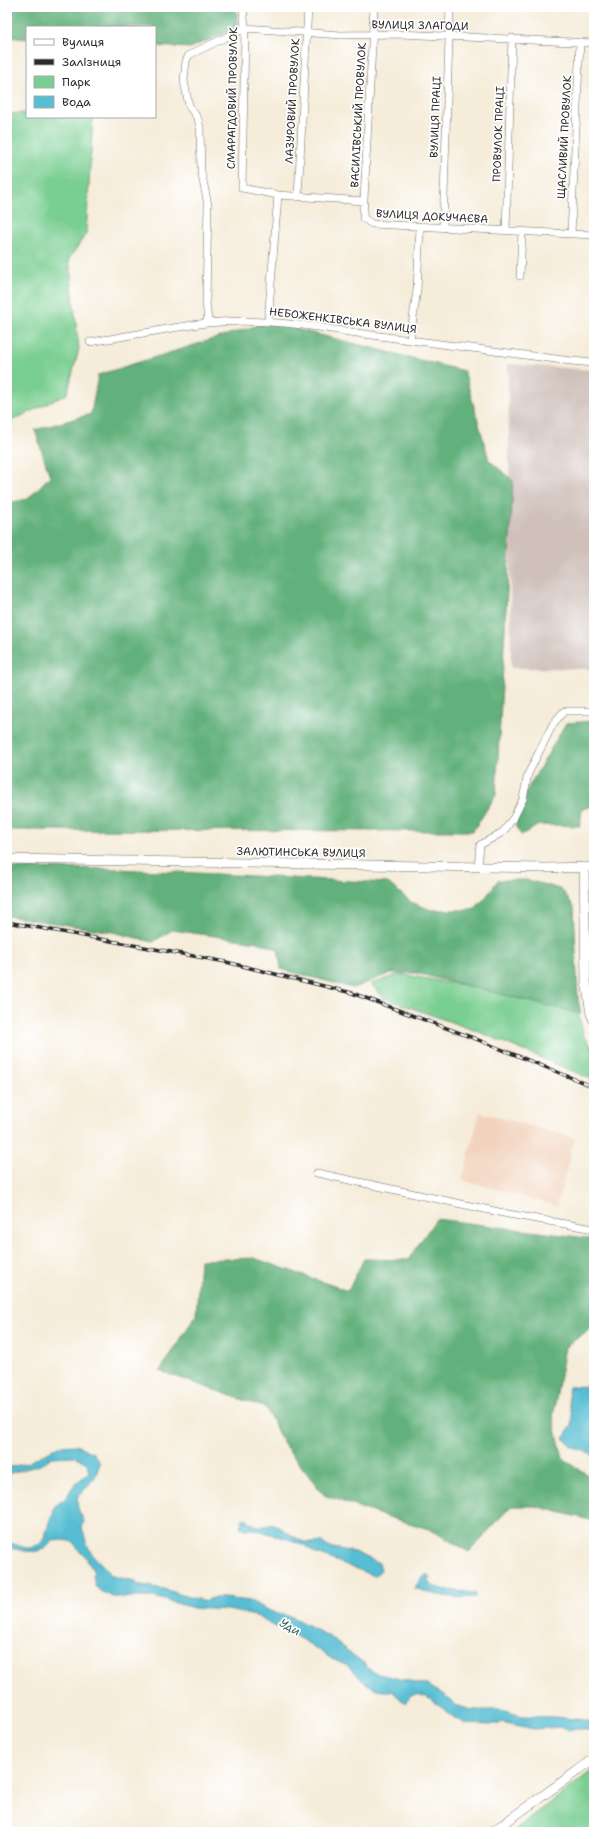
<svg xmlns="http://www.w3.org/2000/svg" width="601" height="1839" viewBox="0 0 601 1839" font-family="'Shantell Sans',sans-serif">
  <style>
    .built { fill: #f2d4be }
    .industrial { fill: #cfc0ba }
    .green { fill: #79ce91; stroke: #527c5e }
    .forest { fill: #62b17b; stroke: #466e53 }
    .water { fill: #56bed3; stroke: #40747f }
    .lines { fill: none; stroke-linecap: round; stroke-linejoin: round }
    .minor-casing { stroke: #726f68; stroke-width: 8 }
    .major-casing { stroke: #726f68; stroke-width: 10 }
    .minor { stroke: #fff; stroke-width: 7 }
    .major { stroke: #fff; stroke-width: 9 }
    .rail-casing { stroke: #2b2b2b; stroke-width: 3.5 }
    .rail { stroke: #fff; stroke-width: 2; stroke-dasharray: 6; stroke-linecap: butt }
    .labels { text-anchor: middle; stroke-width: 3.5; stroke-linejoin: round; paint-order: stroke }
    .street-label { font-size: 11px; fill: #2b2b2b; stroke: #fff }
    .water-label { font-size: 12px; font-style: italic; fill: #3a5e66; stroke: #fff }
  </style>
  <rect width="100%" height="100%" fill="#fff"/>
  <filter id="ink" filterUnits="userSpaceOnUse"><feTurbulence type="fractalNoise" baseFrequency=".025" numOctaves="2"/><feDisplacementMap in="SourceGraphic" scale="8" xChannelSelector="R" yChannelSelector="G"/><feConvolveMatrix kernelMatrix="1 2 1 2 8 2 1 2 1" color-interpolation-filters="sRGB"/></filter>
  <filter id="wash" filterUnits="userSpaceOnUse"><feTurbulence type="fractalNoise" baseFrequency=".012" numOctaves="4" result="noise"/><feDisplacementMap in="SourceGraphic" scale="16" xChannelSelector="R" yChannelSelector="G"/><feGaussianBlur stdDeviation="0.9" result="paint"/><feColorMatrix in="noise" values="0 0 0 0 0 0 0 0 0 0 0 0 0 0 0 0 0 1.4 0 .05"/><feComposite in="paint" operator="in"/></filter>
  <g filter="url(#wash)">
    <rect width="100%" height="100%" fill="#f5ecd9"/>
    <path class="built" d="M480 1112 575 1138 557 1206 462 1180Z"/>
    <path class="industrial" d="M508 364 594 370V669L511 668Z"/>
    <path class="green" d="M27 113V117H93L86 234 69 259 79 349 67 394 7 423V114Z
      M400 974 519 995 578 1012 584 1037 594 1049V1080L479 1032 384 998 371 984Z
      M594 1769V1832H512Z"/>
    <path class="forest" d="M7 7H236L238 25 230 31 190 48 155 46V27H27V39L7 37Z
      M268 322 464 371 489 460 513 481 496 795 473 831 7 830V503L28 499 50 476 35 430 91 414 98 375Z
      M594 721V806L582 809 580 826 539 825 521 835 516 827V809L566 723Z
      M7 868 118 869 388 883 411 902 431 910H473L486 897 498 880H527L550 886 562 890 574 907 578 999 581 1014 416 973H391L353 988 281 969 278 949 257 942 172 930 153 942 113 932 7 916Z
      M436 1219 594 1239V1326L565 1347 553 1417 563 1458 594 1479V1521L535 1506H511L469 1552 429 1529 375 1513 324 1495 283 1443 266 1408 160 1371 196 1315 200 1260 254 1258 348 1291 364 1259 408 1260Z"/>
    <path class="water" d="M592 1376H594V1456C581 1447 575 1453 564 1438L568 1430 572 1426C574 1412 566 1401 569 1387L590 1386Z
      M76 1445 92 1452 100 1463 95 1477 77 1498 78 1509 84 1521 82 1528C85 1536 87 1548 93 1555 99 1563 106 1567 112 1576L135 1581V1584L164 1589 192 1598 206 1601 212 1598H224L250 1601 270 1611 292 1617 328 1636 365 1664 367 1668 378 1674 427 1685 446 1696 454 1705 472 1710H501L522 1716 555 1717 594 1721V1731L576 1728 568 1730 559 1727 534 1729 502 1722 490 1725 465 1724 460 1720H457C448 1714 424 1688 411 1696 409 1698 407 1701 405 1703L392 1691H382L365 1683 350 1667 332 1659 311 1645 287 1631 271 1625 260 1617 228 1610 194 1608 154 1597H113L100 1591 95 1586 93 1575 95 1572 87 1561 88 1559C70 1546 82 1538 52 1541 42 1557 23 1551 7 1547V1542L26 1548H31L40 1544 45 1537 50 1519 53 1515 54 1507 66 1498 74 1485 89 1472 87 1463 74 1456 52 1457 40 1465 7 1474V1468L27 1463 59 1446Z
      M243 1519H247C255 1528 263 1527 274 1524 291 1533 302 1547 321 1542L328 1547 354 1552 379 1563 381 1570 375 1576 315 1553 304 1545 291 1540 254 1529H246L240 1527Z
      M427 1574 430 1577 427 1581C441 1594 459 1589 476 1594V1597C453 1599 437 1596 415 1588L419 1581Z"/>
  </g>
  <g filter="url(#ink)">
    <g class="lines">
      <g class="minor-casing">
        <path id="minor" d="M243 7 245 28 242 188 278 195 364 201
          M374 7 363 218 372 224 594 235
          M298 197 308 7
          M443 228 450 7
          M506 231 512 38
          M571 234 580 42
          M520 276 522 232
          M268 322 278 195
          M208 323 206 301 208 205 201 171 200 128 198 119 189 106 184 81 186 61 189 55 245 28 341 35 399 34 594 43
          M410 339 417 290 420 227
          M90 342C129 336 168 328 207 323 254 318 303 324 349 332L571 361 594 363
          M478 867 480 845 503 832 514 817 523 799 528 774 553 724 564 711H594
          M317 1173 508 1214 594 1229"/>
      </g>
      <g class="major-casing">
        <path id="major" d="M7 859 545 868 594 867
          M584 867 586 981 591 1014 594 1020
          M492 1832 594 1759"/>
      </g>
      <use href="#minor" class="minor"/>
      <use href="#major" class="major"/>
      <g class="rail-casing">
        <path id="rail" d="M7 922 226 962 352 993 476 1039 594 1087"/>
      </g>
      <use href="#rail" class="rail"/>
    </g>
  </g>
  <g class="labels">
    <g class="street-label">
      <text transform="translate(420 25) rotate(1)" y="4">ВУЛИЦЯ ЗЛАГОДИ</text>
      <text transform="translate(232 98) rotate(-89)" y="4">СМАРАГДОВИЙ ПРОВУЛОК</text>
      <text transform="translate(292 101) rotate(-87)" y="4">ЛАЗУРОВИЙ ПРОВУЛОК</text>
      <text transform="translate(358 115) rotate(-87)" y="4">ВАСИЛІВСЬКИЙ ПРОВУЛОК</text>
      <text transform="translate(435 117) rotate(-88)" y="4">ВУЛИЦЯ ПРАЦІ</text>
      <text transform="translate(498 134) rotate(-88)" y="4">ПРОВУЛОК ПРАЦІ</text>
      <text transform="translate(564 137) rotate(-87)" y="4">ЩАСЛИВИЙ ПРОВУЛОК</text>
      <text transform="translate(432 216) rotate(3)" y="4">ВУЛИЦЯ ДОКУЧАЄВА</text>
      <text transform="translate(343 320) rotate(7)" y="4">НЕБОЖЕНКІВСЬКА ВУЛИЦЯ</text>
      <text transform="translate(301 852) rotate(1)" y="4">ЗАЛЮТИНСЬКА ВУЛИЦЯ</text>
    </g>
    <g class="water-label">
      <text transform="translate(290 1627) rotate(30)" y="4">Уди</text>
    </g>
  </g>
  <rect width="601" height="1839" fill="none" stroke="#fff" stroke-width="24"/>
  <rect x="26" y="26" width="130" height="92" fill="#ffffff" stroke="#aaaaaa"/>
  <rect x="34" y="39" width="20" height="6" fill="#ffffff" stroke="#aaaaaa"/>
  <text x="62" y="46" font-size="12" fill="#2b2b2b">Вулиця</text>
  <rect x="34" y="59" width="20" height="6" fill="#2b2b2b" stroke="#aaaaaa"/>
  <text x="62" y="66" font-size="12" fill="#2b2b2b">Залізниця</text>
  <rect x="34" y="76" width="20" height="12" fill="#79ce91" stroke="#aaaaaa"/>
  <text x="62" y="86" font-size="12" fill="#2b2b2b">Парк</text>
  <rect x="34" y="96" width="20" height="12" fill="#56bed3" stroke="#aaaaaa"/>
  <text x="62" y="106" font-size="12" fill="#2b2b2b">Вода</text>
</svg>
